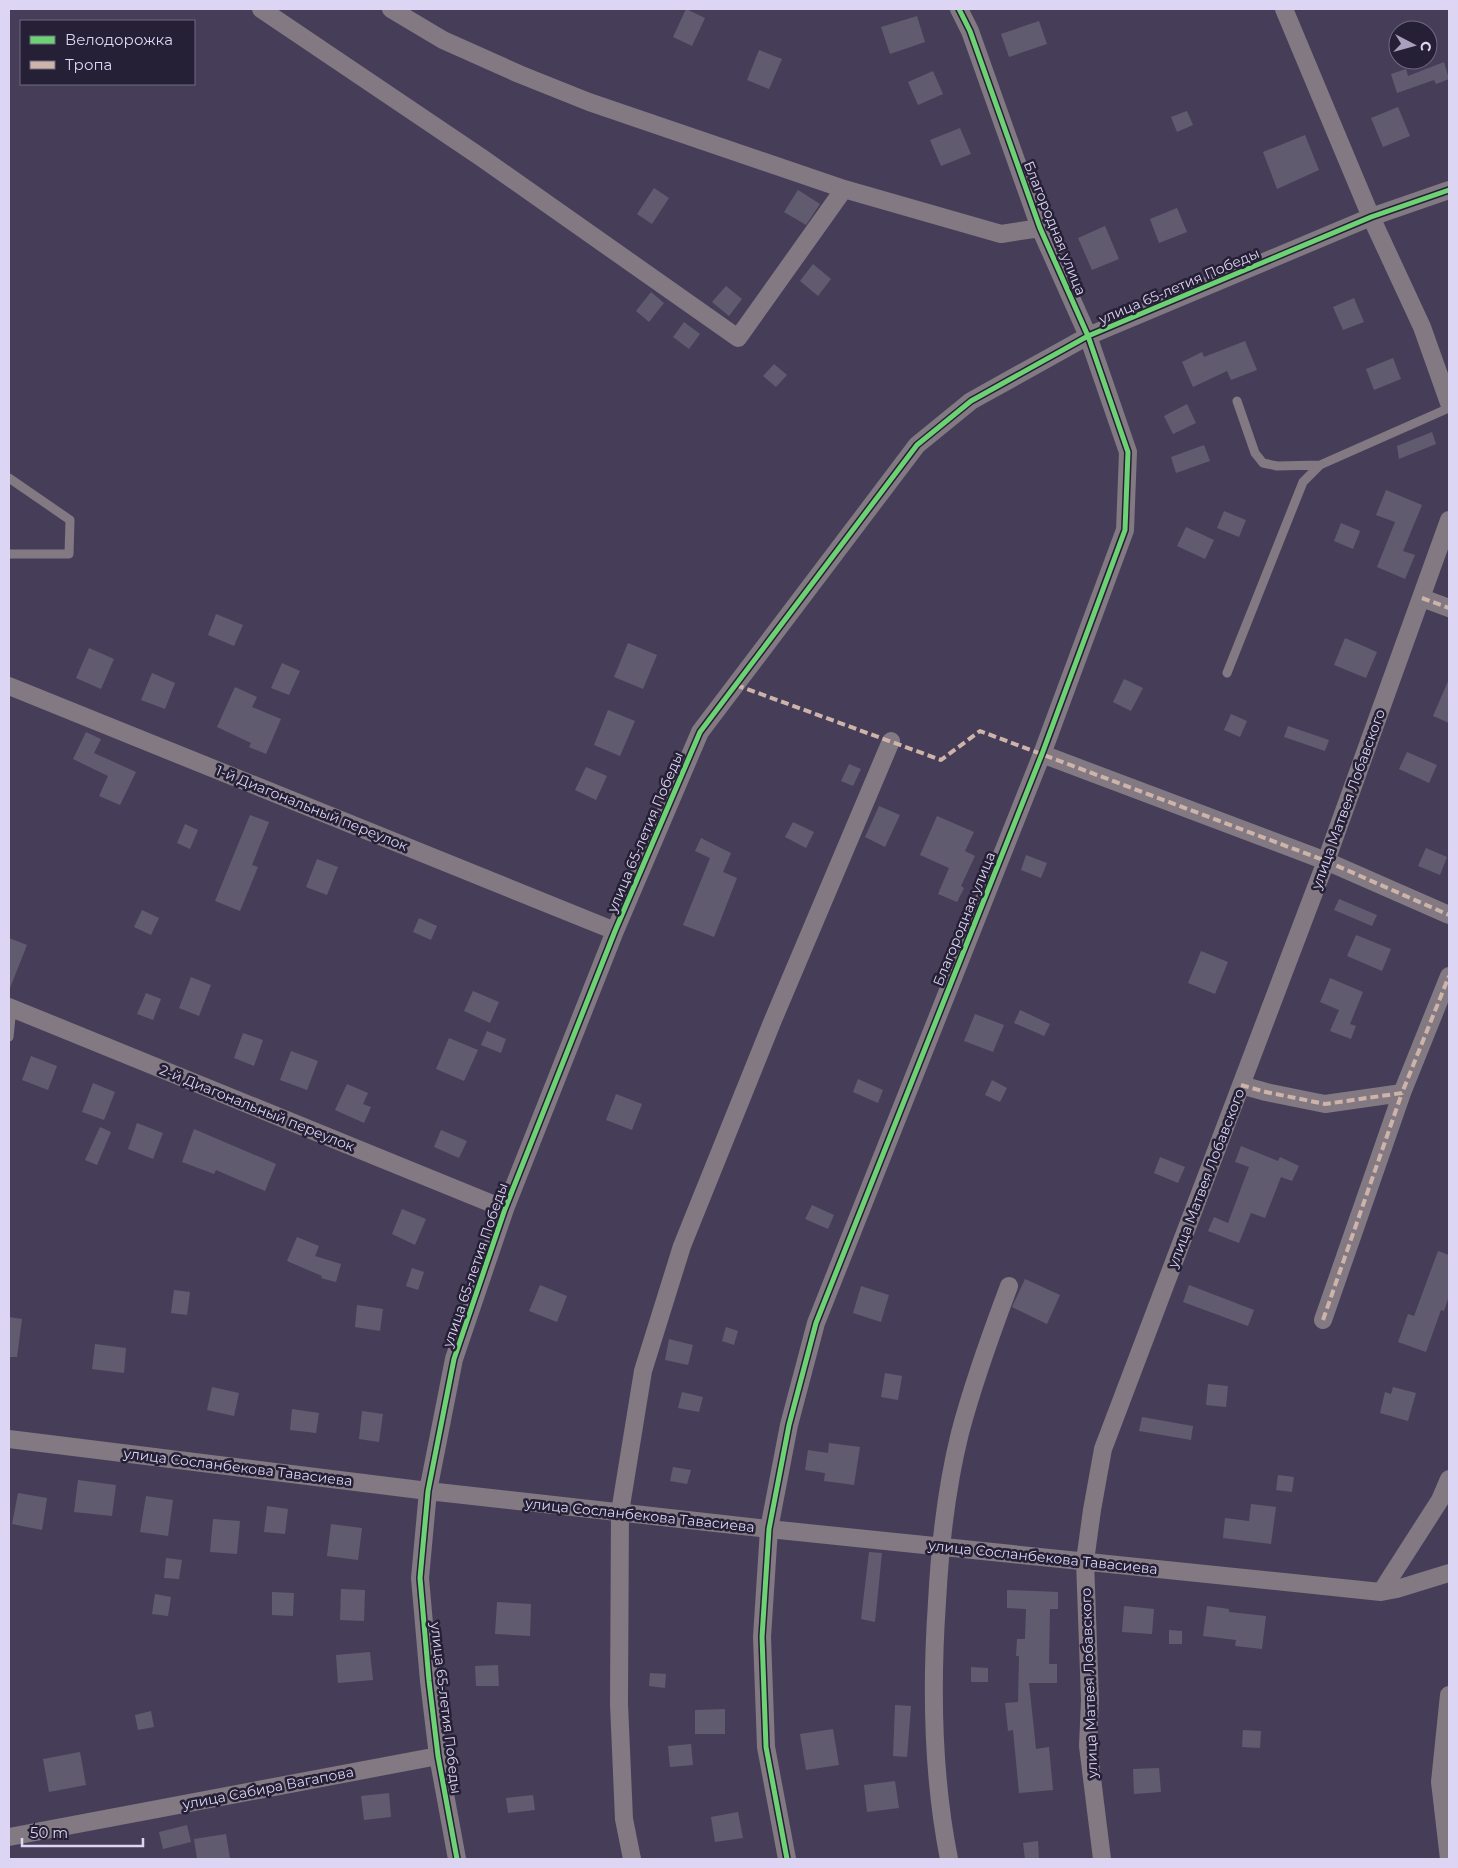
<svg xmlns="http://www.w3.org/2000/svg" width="1458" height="1868" viewBox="0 0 1458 1868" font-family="Montserrat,sans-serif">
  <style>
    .building { fill: #615b70 }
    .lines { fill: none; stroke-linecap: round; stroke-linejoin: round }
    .service { stroke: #827982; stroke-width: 9 }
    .minor { stroke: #827982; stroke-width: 18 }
    .quiet { stroke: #ceb3a9; stroke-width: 4; stroke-dasharray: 8 4; stroke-linecap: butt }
    .cycleway-casing { stroke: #262036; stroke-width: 8 }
    .cycleway { stroke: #6cd273; stroke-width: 5 }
    .labels { text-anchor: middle; stroke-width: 5; stroke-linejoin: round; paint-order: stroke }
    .street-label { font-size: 14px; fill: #dcd5f3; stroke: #262036 }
  </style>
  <rect width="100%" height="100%" fill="#463e58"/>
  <path class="building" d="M686 9 705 18 692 46 673 37Z
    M917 16 925 42 890 54 881 27Z
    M1039 21 1047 44 1009 57 1001 34Z
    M759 50 782 59 769 89 747 80Z
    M1444 62 1449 79 1436 84 1434 80 1397 93 1391 74 1406 69 1408 76Z
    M933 71 943 94 918 105 908 82Z
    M1398 107 1410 136 1383 147 1371 118Z
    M1187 111 1193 125 1177 132 1171 117Z
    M960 128 971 154 941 166 930 140Z
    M1305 135 1319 170 1277 189 1263 152Z
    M654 188 669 198 652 224 637 214Z
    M798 190 820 204 806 225 784 212Z
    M1177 208 1187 232 1159 243 1150 219Z
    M1105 226 1119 259 1092 270 1078 238Z
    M813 264 831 279 818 296 800 281Z
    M726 286 742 299 729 316 712 302Z
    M651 292 664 303 649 322 636 311Z
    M1354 298 1364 322 1343 330 1333 307Z
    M684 322 700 334 689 349 673 337Z
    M1245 341 1257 370 1231 380 1227 371 1193 387 1182 362 1202 352 1204 357Z
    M1393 358 1401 379 1374 390 1366 369Z
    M774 364 787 375 776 387 763 376Z
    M1187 404 1196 423 1173 434 1164 416Z
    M1432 432 1436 444 1399 459 1397 446Z
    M1204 445 1210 461 1176 473 1171 457Z
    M1386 490 1422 505 1403 551 1415 555 1405 579 1377 567 1395 522 1376 515Z
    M1224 511 1246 520 1239 537 1217 528Z
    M1341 523 1360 531 1353 549 1334 541Z
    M1186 527 1214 540 1205 559 1177 546Z
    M216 614 243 625 234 646 208 635Z
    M1345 638 1377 652 1366 678 1334 665Z
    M628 643 657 655 643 689 614 677Z
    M89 648 114 659 101 689 76 678Z
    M282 663 300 671 289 695 271 688Z
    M152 673 175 683 165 709 141 700Z
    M1124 679 1143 688 1131 711 1113 702Z
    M1449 679V723L1433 716Z
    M235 687 257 697 252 707 281 719 266 754 249 747 251 743 217 727Z
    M608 710 635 721 620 756 594 745Z
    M1231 714 1247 721 1240 737 1224 730Z
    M1288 726 1329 740 1325 751 1284 737Z
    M86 732 101 739 94 753 136 772 120 805 99 796 108 776 73 759Z
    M1407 752 1437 765 1429 783 1399 769Z
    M849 764 861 769 853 786 841 781Z
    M586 767 607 776 596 800 575 790Z
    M879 806 900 815 885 847 865 837Z
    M250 815 269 822 252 865 258 867 240 911 215 901Z
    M937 816 974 832 965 851 975 856 961 886 964 888 957 902 938 894 949 868 920 855Z
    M793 822 814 832 806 848 785 837Z
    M185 824 198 830 190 849 177 843Z
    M701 838 731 853 723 872 737 878 714 937 683 925 710 858 695 851Z
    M1426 848 1447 857 1440 875 1418 866Z
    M1026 855 1047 863 1041 878 1021 870Z
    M317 859 338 867 327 895 306 887Z
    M1339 899 1377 915 1372 926 1334 910Z
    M142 910 159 918 151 935 134 927Z
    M419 918 437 926 431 940 413 932Z
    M1356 935 1391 949 1382 971 1347 956Z
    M9 938 27 945 10 988H9Z
    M1201 951 1228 962 1215 994 1188 983Z
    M191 977 211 985 199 1016 179 1008Z
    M1330 978 1363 992 1350 1024 1356 1026 1351 1039 1330 1031 1339 1010 1320 1002Z
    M473 991 499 1002 490 1023 464 1011Z
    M146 993 161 999 153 1020 137 1014Z
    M1020 1010 1050 1024 1044 1036 1014 1023Z
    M975 1014 1004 1025 993 1052 964 1041Z
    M487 1031 506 1039 501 1053 481 1045Z
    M243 1033 263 1040 254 1066 234 1058Z
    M449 1038 478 1050 464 1081 436 1069Z
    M291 1051 318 1061 307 1090 280 1080Z
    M31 1056 57 1066 48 1090 22 1080Z
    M858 1079 883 1090 878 1103 853 1092Z
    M992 1080 1007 1088 1000 1102 985 1095Z
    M93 1083 115 1092 104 1120 82 1112Z
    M347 1084 368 1093 363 1104 371 1107 364 1123 335 1110Z
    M616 1094 642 1104 632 1130 606 1120Z
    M137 1123 163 1133 153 1159 128 1149Z
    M100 1127 111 1132 97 1165 85 1160Z
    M194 1129 276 1164 265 1191 216 1170 214 1174 182 1162Z
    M441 1130 467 1141 459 1158 434 1147Z
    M1241 1146 1278 1161 1280 1157 1299 1166 1292 1181 1281 1177 1265 1218 1251 1213 1239 1243 1208 1231 1214 1217 1228 1223 1249 1167 1235 1162Z
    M1160 1157 1185 1167 1178 1183 1154 1173Z
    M812 1205 834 1215 828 1229 805 1219Z
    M402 1209 426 1219 415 1245 392 1234Z
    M297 1237 319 1246 315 1256 341 1264 336 1282 321 1278 322 1276 287 1261Z
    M1438 1251 1449 1255V1296L1444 1311 1441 1310 1426 1352 1398 1342 1408 1314 1414 1316Z
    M412 1268 424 1272 418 1290 406 1286Z
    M1025 1279 1060 1295 1047 1324 1012 1307Z
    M540 1285 567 1296 557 1322 529 1311Z
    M1189 1285 1254 1310 1248 1326 1183 1302Z
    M861 1286 889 1295 881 1322 853 1313Z
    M174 1290 190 1292 187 1315 171 1313Z
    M357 1305 383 1309 380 1331 355 1327Z
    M9 1317 22 1319 17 1357H9Z
    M726 1327 738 1331 734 1345 722 1341Z
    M669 1339 693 1345 688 1365 665 1360Z
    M95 1344 126 1348 124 1373 92 1369Z
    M885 1373 902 1376 898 1400 881 1397Z
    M1208 1384 1228 1386 1226 1407 1206 1405Z
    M212 1387 239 1393 234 1416 207 1410Z
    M1393 1387 1416 1393 1408 1421 1380 1413 1385 1392 1391 1394Z
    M682 1392 703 1397 699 1412 678 1408Z
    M292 1409 319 1413 316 1433 290 1430Z
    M362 1411 383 1414 379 1442 359 1439Z
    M1142 1417 1193 1426 1191 1440 1139 1431Z
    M829 1443 860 1447 854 1485 824 1481 825 1473 805 1470 808 1450 828 1453Z
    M673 1467 691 1470 687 1484 670 1481Z
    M1278 1475 1294 1477 1292 1492 1276 1490Z
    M78 1480 116 1485 112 1516 74 1512Z
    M18 1493 47 1498 42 1530 12 1524Z
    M146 1496 173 1500 168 1536 140 1532Z
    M1251 1504 1276 1507 1271 1544 1223 1538 1225 1518 1249 1521Z
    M267 1506 288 1509 285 1534 264 1532Z
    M213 1519 240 1521 237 1554 210 1552Z
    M331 1524 362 1528 358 1560 327 1556Z
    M869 1552 882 1553 875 1622 861 1619Z
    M166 1558 182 1560 179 1579 164 1578Z
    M341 1589 365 1590 364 1621 340 1620Z
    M1007 1590 1058 1592V1609H1050L1049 1664H1057V1683H1029L1036 1749 1049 1747 1053 1790 1019 1793 1013 1730 1008 1731 1005 1703 1018 1702 1019 1656H1016L1017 1639H1025L1026 1609 1007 1608Z
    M272 1592 294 1593 293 1616 272 1615Z
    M155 1594 171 1597 168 1616 152 1614Z
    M497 1602 531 1604 530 1636 495 1634Z
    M1124 1606 1154 1609 1152 1634 1122 1632Z
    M1207 1606 1229 1609V1612L1266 1616 1262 1649 1235 1646 1236 1640 1203 1636Z
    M1169 1630 1182 1631V1644H1169Z
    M370 1652 373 1680 338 1683 336 1655Z
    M498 1665 499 1686H476L475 1666Z
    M971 1667 988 1668V1682H971Z
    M650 1673 666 1674 665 1688 649 1686Z
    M895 1705 911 1706 907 1757 893 1756Z
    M725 1709V1734H695V1710Z
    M151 1711 154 1727 138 1730 135 1715Z
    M833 1729 839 1765 806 1770 800 1734Z
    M1243 1730 1261 1731 1260 1748 1242 1747Z
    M691 1744 693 1765 670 1767 668 1746Z
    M80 1752 86 1785 49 1792 43 1759Z
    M1159 1768 1161 1792 1134 1794 1133 1769Z
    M895 1781 899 1808 867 1812 864 1785Z
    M389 1793 391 1817 364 1820 361 1796Z
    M533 1795 535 1810 508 1813 506 1798Z
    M738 1812 743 1838 715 1842 711 1817Z
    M187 1825 191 1842 163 1849 159 1832Z
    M226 1834 230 1859H197L194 1839Z
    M1038 1841 1039 1859H1025L1023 1843Z"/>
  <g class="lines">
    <path class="service" d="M1237 401 1255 453 1263 463 1277 466 1320 465
      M9 478 70 520 69 554H9
      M1227 673 1303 482 1320 465 1449 408
      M9 1037 12 1008"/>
    <path class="minor" d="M261 9 482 158 738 338 844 189
      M391 9 443 40 519 74 589 102 844 189 1001 234 1040 228
      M1284 9 1371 217 1422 327 1449 403
      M1422 598 1449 608
      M9 686 615 931
      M1042 754 1326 861 1449 915
      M9 1007 505 1209
      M1241 1085 1266 1092 1325 1104 1402 1093 1449 976
      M1323 1320 1402 1093
      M9 1439 428 1491 769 1529 1381 1592 1397 1589 1449 1573
      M1381 1592 1440 1500 1449 1479
      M9 1837 438 1756
      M457 1859 438 1756 429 1681 420 1578 428 1491 454 1359 505 1209 615 931 700 732 917 445 971 401 1088 336 1371 217 1449 190
      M632 1859 624 1819 619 1704 620 1512 643 1371 682 1246 773 1020 891 741
      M787 1859 766 1747 762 1637 769 1529 789 1425 816 1323 1042 754 1125 530 1128 452 1088 336 1040 228 970 31 959 9
      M949 1859C932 1774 931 1689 937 1602 940 1545 946 1489 960 1433 973 1383 991 1334 1009 1286
      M1102 1859 1088 1746 1090 1700 1085 1561 1092 1510 1103 1449 1326 861 1449 520
      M1449 1859 1440 1782 1449 1695"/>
    <path class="quiet" d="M1422 598 1449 608
      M736 685 941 760 980 731 1326 861 1449 915
      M1241 1085 1266 1092 1325 1104 1402 1093 1449 976
      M1323 1320 1402 1093"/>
    <g class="cycleway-casing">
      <path id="cycleway" d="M457 1859 438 1756 429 1681 420 1578 428 1491 454 1359 505 1209 615 931 700 732 917 445 971 401 1088 336 1371 217 1449 190
        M787 1859 766 1747 762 1637 769 1529 789 1425 816 1323 1042 754 1125 530 1128 452 1088 336 1040 228 970 31 959 9"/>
    </g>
    <use href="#cycleway" class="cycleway"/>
  </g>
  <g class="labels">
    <g class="street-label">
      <text transform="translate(1055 228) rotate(68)" y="5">Благородная улица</text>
      <text transform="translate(1179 286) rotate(-23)" y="5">улица 65-летия Победы</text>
      <text transform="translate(1348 799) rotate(-70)" y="5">улица Матвея Лобавского</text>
      <text transform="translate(312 808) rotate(22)" y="5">1-й Диагональный переулок</text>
      <text transform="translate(645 832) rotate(-67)" y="5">улица 65-летия Победы</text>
      <text transform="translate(964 919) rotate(-68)" y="5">Благородная улица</text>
      <text transform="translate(257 1108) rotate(22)" y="5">2-й Диагональный переулок</text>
      <text transform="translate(1206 1178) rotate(-69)" y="5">улица Матвея Лобавского</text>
      <text transform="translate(475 1265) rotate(-71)" y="5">улица 65-летия Победы</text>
      <text transform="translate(238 1467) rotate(7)" y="5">улица Сосланбекова Тавасиева</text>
      <text transform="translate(640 1515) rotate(6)" y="5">улица Сосланбекова Тавасиева</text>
      <text transform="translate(1043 1557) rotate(6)" y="5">улица Сосланбекова Тавасиева</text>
      <text transform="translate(1089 1683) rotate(-92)" y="5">улица Матвея Лобавского</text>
      <text transform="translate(446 1708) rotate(83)" y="5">улица 65-летия Победы</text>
      <text transform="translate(268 1788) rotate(-11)" y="5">улица Сабира Вагапова</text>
    </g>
  </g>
  <rect width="1458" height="1868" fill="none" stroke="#dcd5f3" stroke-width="20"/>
  <rect x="20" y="20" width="175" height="65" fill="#262036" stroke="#6f6882"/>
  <rect x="30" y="36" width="25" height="8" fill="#6cd273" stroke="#6f6882"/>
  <text x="65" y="45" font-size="15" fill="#dcd5f3">Велодорожка</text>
  <rect x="30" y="61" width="25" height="8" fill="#ceb3a9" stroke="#6f6882"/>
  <text x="65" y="70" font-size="15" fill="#dcd5f3">Тропа</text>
  <g transform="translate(1413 45) rotate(96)"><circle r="24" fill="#262036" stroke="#6f6882"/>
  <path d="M0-4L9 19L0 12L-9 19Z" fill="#a8a0bd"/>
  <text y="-8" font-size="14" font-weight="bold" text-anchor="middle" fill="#dcd5f3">С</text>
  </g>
  <path d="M22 1838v8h121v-8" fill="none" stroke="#dcd5f3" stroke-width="2.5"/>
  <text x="30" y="1838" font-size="15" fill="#dcd5f3" stroke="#262036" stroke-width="4" paint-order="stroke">50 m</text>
</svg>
